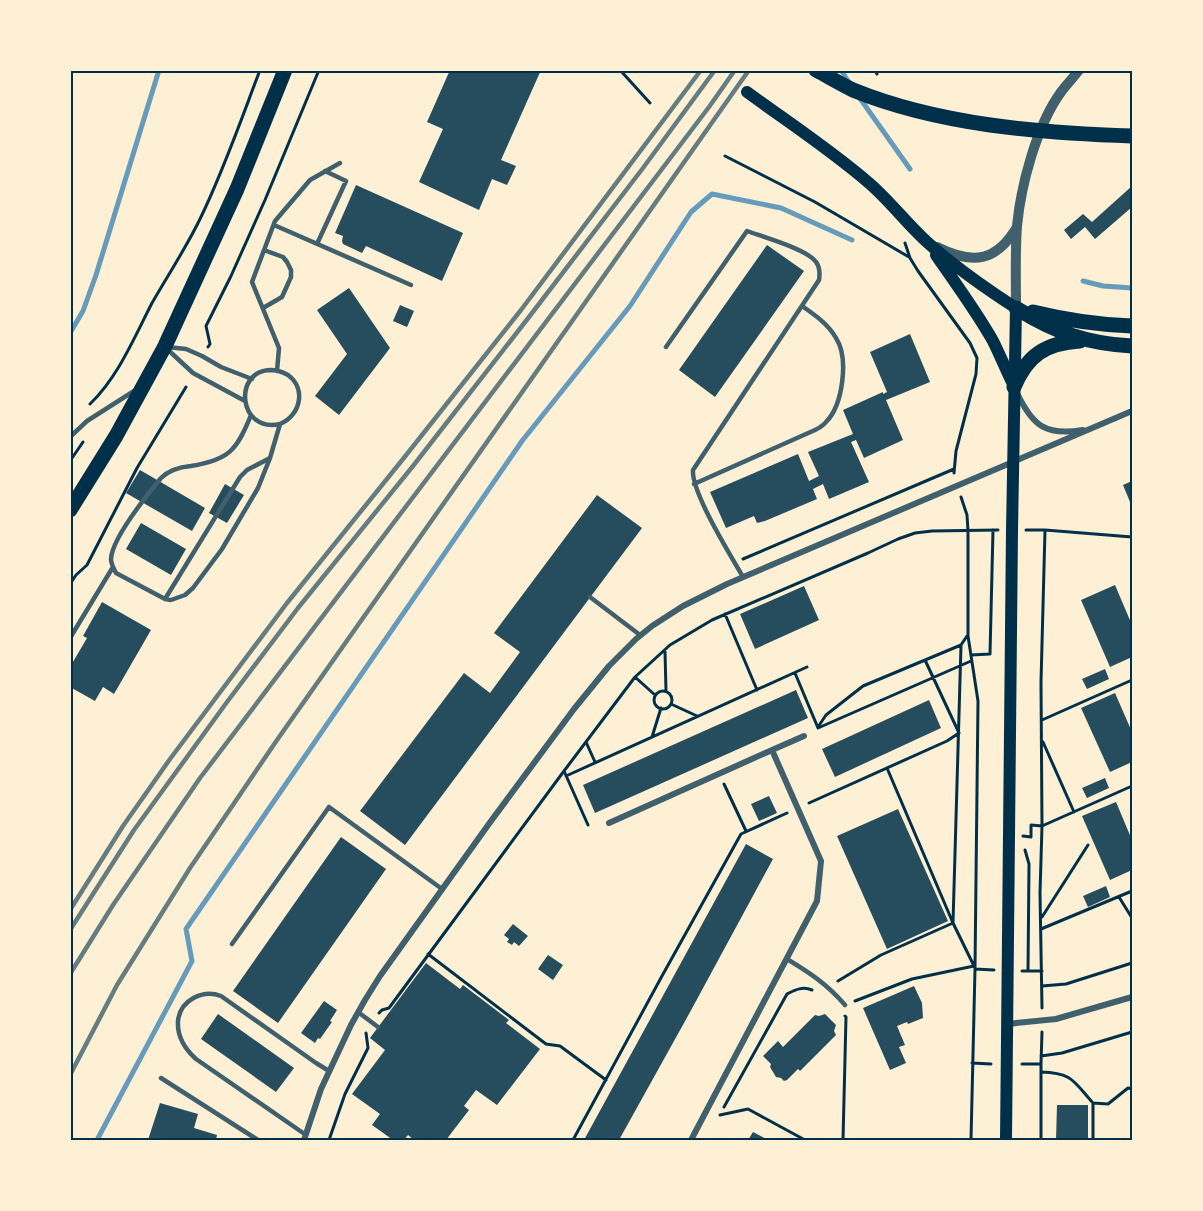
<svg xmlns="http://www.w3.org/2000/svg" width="1203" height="1211" viewBox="0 0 1203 1211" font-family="Inter,sans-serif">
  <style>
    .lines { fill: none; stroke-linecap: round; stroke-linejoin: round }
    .stream { stroke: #669bbc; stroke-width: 5 }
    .building { fill: #264d5e }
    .path { stroke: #003049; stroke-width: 3 }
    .service { stroke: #3f606c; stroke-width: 4.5 }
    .minor { stroke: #3f606c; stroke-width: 6 }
    .tertiary { stroke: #3f606c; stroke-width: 10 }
    .secondary { stroke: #003049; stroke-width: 12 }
    .primary { stroke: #003049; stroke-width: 15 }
    .rail { stroke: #657d81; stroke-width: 4.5 }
    .neatline { fill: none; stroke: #003049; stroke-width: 2 }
  </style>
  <rect width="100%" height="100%" fill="#fdf0d5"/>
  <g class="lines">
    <path class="stream" d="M841 70 850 84
      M859 97 910 169
      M1083 281 1103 286 1132 288
      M70 333 83 311 96 275 159 70
      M97 1140 192 961 186 929 522 441 630 306 691 212 712 194 781 208 852 240"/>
  </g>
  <path class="building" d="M450 70H541L501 160 516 166 507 185 492 179 479 210 419 182 443 129 427 122Z
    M356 185 463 233 442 281 366 246 362 253 343 244 342 241 343 236 335 233Z
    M1132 186V207L1095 239 1085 227 1071 239 1064 230 1083 214 1092 222Z
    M767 245 804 271 715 397 679 370Z
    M349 288 390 348 339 415 315 396 347 354 317 310Z
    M400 305 414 311 407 327 393 321Z
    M910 334 930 382 886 400 903 440 864 458 856 440 851 442 869 482 829 499 823 484 813 489 817 499 765 521 757 523 754 516 726 528 710 492 798 454 809 481 819 476 808 452 853 434 843 410 883 392V394L887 392 870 352Z
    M140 470 205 508 192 531 126 493Z
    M1132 481V501L1130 502 1123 485Z
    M225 484 244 495 227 523 209 513Z
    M597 495 642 528 405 845 360 811 464 673 490 693 520 652 494 633Z
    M141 523 186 549 171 575 126 549Z
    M1115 585 1132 625V657L1110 667 1081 600Z
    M804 586 819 620 755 649 740 614Z
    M102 602 151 630 114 694 103 687 95 701 70 687V667L87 638 83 636Z
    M1105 669 1109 679 1087 689 1082 679Z
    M796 690 808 718 595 813 583 785Z
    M1115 693 1132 732V762L1110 772 1081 708Z
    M929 700 941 728 835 777 822 749Z
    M1105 778 1109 788 1087 798 1082 788Z
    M769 796 777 813 759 821 751 804Z
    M1116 802 1132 840V870L1110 880 1082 816Z
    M898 809 948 921 887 949 837 836Z
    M341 837 386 869 278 1023 233 991Z
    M746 844 773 859 689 1014 619 1140H584Z
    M1106 886 1110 897 1088 907 1083 896Z
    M513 924 528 936 519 946 514 942 512 945 507 942 509 939 504 935Z
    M548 955 563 965 553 980 538 969Z
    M426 963 460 989 463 985 509 1020 506 1023 540 1049 497 1105 476 1090 464 1106 469 1110 446 1140H414L408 1135 404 1140H393L372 1125 380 1114 352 1094 385 1050 370 1038Z
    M914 986 922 1003 923 1018 908 1024 907 1022 897 1026 905 1045 899 1047 906 1063 890 1070 863 1008Z
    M324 1001 337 1010 330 1021 332 1022 320 1039 318 1038 315 1043 301 1033Z
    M218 1014 294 1068 276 1092 201 1039Z
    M825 1014 836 1025 834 1031 836 1035 800 1071 798 1069 787 1080 784 1081 781 1078 776 1077 770 1067 771 1064 763 1056 778 1041 783 1047 815 1015 819 1016Z
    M160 1103 198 1114 194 1128 217 1135 216 1140H148Z
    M1057 1105H1088V1140H1056Z
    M753 1132 768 1140H748Z"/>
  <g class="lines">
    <path class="path" d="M620 70 650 103
      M875 70 877 74
      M725 156 815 202 909 257
      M905 243 910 258 918 271 970 343 977 358 976 374 956 451 954 473
      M208 347 210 344 206 326 231 276 265 200 319 70
      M90 404C118 377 134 338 152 303 168 275 186 248 200 219 223 172 241 120 260 70
      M70 461 83 442
      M961 497 967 515 968 531V636L978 701 975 969 971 1140
      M1132 509V511
      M1026 530H1045L1041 682 1042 826 1040 893 1042 1008
      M1045 530 1132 537
      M743 559 954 469
      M70 584 76 575 87 565 137 468 186 387
      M725 614 757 690
      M967 636 961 645 953 923 975 968
      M665 651 666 691
      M971 655 990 654 993 530
      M795 673 818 728 971 661
      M635 677 655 695
      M654 700a9 9 0 1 1 18 0a9 9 0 1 1-18 0Z
      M671 704 697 716
      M1042 720 1132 680
      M818 727 826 715 863 686 961 645
      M652 737 661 708
      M586 742 595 762
      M1043 742 1074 812
      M564 771 588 825
      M566 776 807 667
      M724 784 746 831
      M809 803 947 741 959 733 925 660
      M1023 836 1031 837V825L1042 826 1132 786
      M1025 850 1029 864 1028 971
      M1119 897 1132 918
      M1042 917 1088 845
      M1041 929 1132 891
      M428 954 546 1044 560 1046 606 1080
      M975 969 994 970
      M1022 971H1042
      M838 981 881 955 953 923 887 768
      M1042 986 1066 984 1132 963
      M855 1001 912 979 974 966
      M379 1013 382 1010 389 1008 564 771 635 677 670 645 712 620 868 553 898 539 915 533 932 531 998 530
      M1041 1056 1062 1053 1132 1032
      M972 1063 991 1064
      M1022 1064H1041L1042 1032
      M1041 1072C1073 1073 1073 1081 1093 1103L1108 1104 1128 1088 1132 1089
      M724 1107 787 994C795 990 802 986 812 990
      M720 1115 748 1109 805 1140
      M329 1140 345 1094 368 1048 366 1033
      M573 1140 662 976 741 834 787 813
      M843 1140 846 1017 845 1016
      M1041 1140V1064
      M1093 1140V1103"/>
    <path class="service" d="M274 225 411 285
      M317 244 346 181 325 171
      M263 308 282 297 291 277V270L287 262 283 257 264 250
      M167 347 186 349 202 356 221 367 252 379
      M666 347 747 231C763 237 807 249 816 262 820 267 820 273 819 280L693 470C691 492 731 556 743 577
      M166 348 193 373 245 401
      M277 371 279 348 252 282 275 221 310 180 340 163
      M251 415C237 450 229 460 191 466 180 467 169 470 161 478 147 495 112 538 111 559 111 564 114 569 116 573L165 599 171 600 185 595 193 588 222 549 258 488 270 458 280 424C300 416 307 389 288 375 283 372 276 370 270 370 233 371 238 433 280 424
      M70 437 87 421 134 391
      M694 484 815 430C819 428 823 426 826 422 843 405 849 358 836 338 828 324 815 315 802 306
      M590 597 640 635
      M165 599 240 477 247 470 270 458
      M70 638 113 567
      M232 944 329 807 442 889
      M787 959C810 973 827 984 845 1005
      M358 1012 378 1027
      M161 1078 258 1140
      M306 1135 196 1059C185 1049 177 1036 178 1021 180 1000 203 989 221 996L316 1063 329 1071"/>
    <path class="minor" d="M1018 395C1033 426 1046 436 1083 430
      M772 750 804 736
      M609 823 772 750 821 861 817 901 691 1140
      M1007 1024 1056 1019 1132 997
      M304 1140 321 1089 351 1025 365 1000 380 976 491 821 574 709 609 666 636 639 652 626 683 606 727 584 1132 411"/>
    <path class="tertiary" d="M937 247C973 265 996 262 1017 227
      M1016 308C1016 281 1015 253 1017 226 1021 184 1037 125 1061 92 1067 84 1073 78 1079 70"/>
    <path class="secondary" d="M747 92C788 122 831 150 869 183 890 201 907 224 927 242 955 267 985 288 1016 308L1012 530 1006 1140
      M936 255C956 284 976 311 993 341 1000 355 1006 370 1013 384"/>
    <path class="primary" d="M816 70C829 77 841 84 853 90 939 125 1040 133 1132 136
      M1016 308C1054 332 1088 344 1132 346
      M1033 312C1066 320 1099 325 1132 326
      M1014 387C1027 355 1046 343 1080 341
      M70 510 116 436 165 346 237 189 285 70"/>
    <path class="rail" d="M70 910 123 826 170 759 287 603 403 459 521 310 701 70
      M70 930 134 830 227 702 298 608 413 466 529 317 643 168 715 70
      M70 974 113 905 200 778 709 107 735 70
      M70 1075 117 985 190 868 277 740 749 70"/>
  </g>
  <rect width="1203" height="1211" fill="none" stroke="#fdf0d5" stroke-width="144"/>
  <rect x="72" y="72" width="1059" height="1067" class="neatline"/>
</svg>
